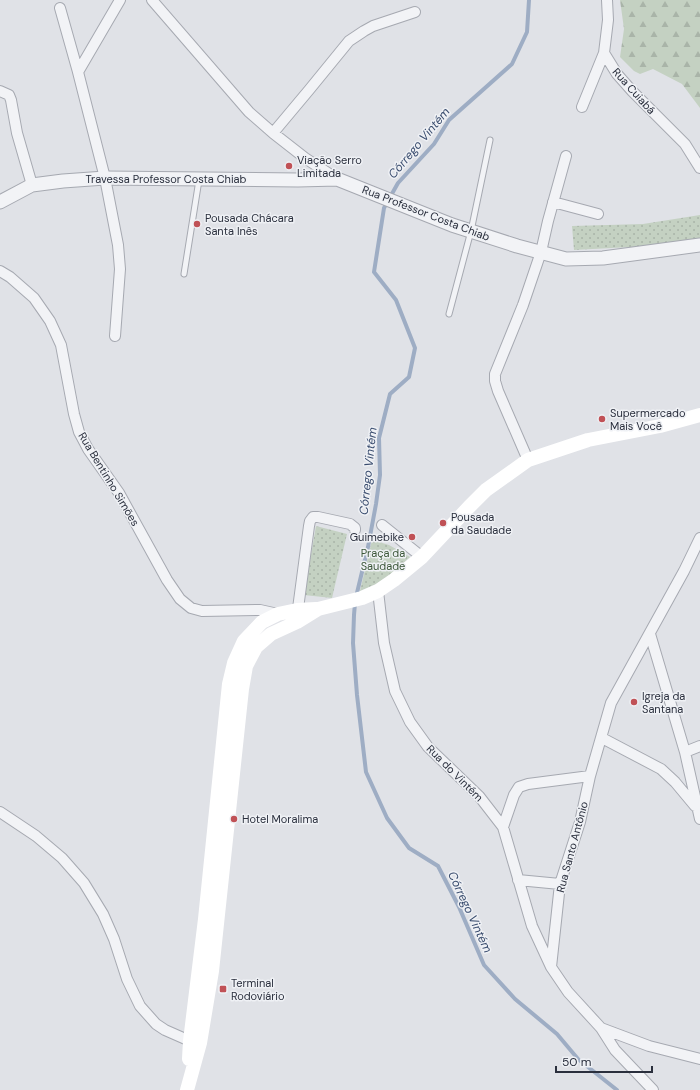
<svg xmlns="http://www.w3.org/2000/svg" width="700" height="1090" viewBox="0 0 700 1090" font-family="'DM Sans',sans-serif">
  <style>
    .forest { fill: url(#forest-firs) }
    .park { fill: url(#park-dots) }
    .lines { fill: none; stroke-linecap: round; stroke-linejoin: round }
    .stream { stroke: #9eadc4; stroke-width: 4 }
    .service-casing { stroke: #a6a9b1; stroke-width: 7 }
    .minor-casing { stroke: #a6a9b1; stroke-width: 12 }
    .tertiary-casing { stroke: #a6a9b1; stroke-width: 15 }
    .service { stroke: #f2f3f6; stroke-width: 5 }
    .minor { stroke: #f2f3f6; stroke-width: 10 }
    .tertiary { stroke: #f2f3f6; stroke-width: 13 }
    .secondary { stroke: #fff; stroke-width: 14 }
    .poi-dot { fill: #c05156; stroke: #eff1f5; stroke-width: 1.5 }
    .labels { text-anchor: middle; stroke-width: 3; stroke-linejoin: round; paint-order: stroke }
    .street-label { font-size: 11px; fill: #2a2f3d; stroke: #eff1f5 }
    .poi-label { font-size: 11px; fill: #2a2f3d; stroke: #eff1f5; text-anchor: start }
    .park-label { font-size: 11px; fill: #3c5739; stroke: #eff1f5 }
    .water-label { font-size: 12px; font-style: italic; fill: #384b6d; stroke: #eff1f5 }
  </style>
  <defs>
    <pattern id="forest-firs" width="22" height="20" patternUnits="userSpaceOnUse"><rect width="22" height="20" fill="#c4d1c2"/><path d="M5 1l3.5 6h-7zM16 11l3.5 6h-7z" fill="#a9b4a8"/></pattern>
    <pattern id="park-dots" width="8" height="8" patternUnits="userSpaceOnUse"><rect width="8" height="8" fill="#c4d1c2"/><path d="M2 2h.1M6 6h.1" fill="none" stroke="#a9b4a8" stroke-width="1.8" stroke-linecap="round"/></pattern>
  </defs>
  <rect width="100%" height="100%" fill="#e0e2e7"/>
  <path class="forest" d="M620 0H700V108L682 84 653 69 640 74 634 71 620 57 624 29Z"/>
  <path class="park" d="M700 215V239L649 246 574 250 572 226 643 224Z
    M316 526 347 534 332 598 304 595Z
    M372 540 389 545 410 557 392 573 376 584 360 591Z"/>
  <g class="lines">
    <path class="stream" d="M356 597 368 547 376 504 380 475 379 438 390 394 409 377 415 348 396 300 374 272 384 208 398 183 434 144 449 120 512 64 527 32 529 0
      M355 603 354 615 353 643 357 695 366 772 387 818 409 848 438 866 459 907 484 965 515 999 557 1034 578 1059 617 1090"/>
    <g class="service-casing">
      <path id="service" d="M184 274 199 180
        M449 314 471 231 490 140"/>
    </g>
    <g class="minor-casing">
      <path id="minor" d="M152 0 249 112 273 133 305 158 337 179
        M607 0 608 20 604 53 617 74 632 91 685 144 700 168
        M60 8 78 72
        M0 91 9 95 11 100 17 133 32 185
        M582 107 604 53
        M273 133 309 90 349 41 364 31 373 26 415 12
        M553 202 598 214
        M0 271 10 277 34 298 50 321 61 345 74 414 79 432 88 449 119 493 167 580 180 599 191 608 202 611 260 610 278 614
        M115 336 120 269 118 245 105 178 78 72 120 0
        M528 460 498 391 495 381V374L523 305 541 252 548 221 566 156
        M382 525 422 557
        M378 591 384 643 395 691 410 722 428 747 479 796 503 827 532 926 551 967 568 992 601 1028 649 1046 700 1059
        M297 616 309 526 310 521 313 517H318L350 524 355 528V530
        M650 634 685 752 700 819
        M602 738 661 769 675 782 695 806
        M685 752 700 746
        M0 812 36 836 62 858 84 883 103 914 114 939 127 979 140 1006 156 1024 165 1030 190 1041
        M503 827 514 795 519 787 528 784 590 776
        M518 880 560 884
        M551 967 560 884 580 822 590 776 611 703 684 571 700 538
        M601 1028 615 1050 653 1090"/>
    </g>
    <g class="tertiary-casing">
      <path id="tertiary" d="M0 202 32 185 63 181 105 178 298 180 337 179 452 225 517 246 566 259 603 258 700 245"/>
    </g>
    <use href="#service" class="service"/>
    <use href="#minor" class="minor"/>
    <use href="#tertiary" class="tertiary"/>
    <path class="secondary" d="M189 1059 190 1041 205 919 229 684 234 663 244 641 262 622 278 614 297 610 316 609
      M187 1090 200 1043 212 971 242 689 246 666 256 647 271 634 297 622 318 609 362 598 378 591 394 580 422 557 469 507 486 490 528 460 588 440 660 426 700 415"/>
  </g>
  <g class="poi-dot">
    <circle cx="289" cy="166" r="4"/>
    <circle cx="197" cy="224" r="4"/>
    <circle cx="602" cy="419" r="4"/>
    <circle cx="443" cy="523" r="4"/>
    <circle cx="412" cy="537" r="4"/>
    <circle cx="634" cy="702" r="4"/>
    <circle cx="234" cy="819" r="4"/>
    <rect x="219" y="985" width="8" height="8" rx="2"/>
  </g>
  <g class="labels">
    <g class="street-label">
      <text transform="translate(634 91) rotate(48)" y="4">Rua Cuiabá</text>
      <text x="166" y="183">Travessa Professor Costa Chiab</text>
      <text transform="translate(426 213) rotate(21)" y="4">Rua Professor Costa Chiab</text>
      <text transform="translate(109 479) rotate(59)" y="4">Rua Bentinho Simões</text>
      <text transform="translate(455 773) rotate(45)" y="4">Rua do Vintém</text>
      <text transform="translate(572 847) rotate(-75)" y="4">Rua Santo Antônio</text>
    </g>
    <g class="poi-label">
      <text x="297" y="164">Viação Serro<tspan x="297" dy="13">Limitada</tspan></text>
      <text x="205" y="222">Pousada Chácara<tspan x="205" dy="13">Santa Inês</tspan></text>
      <text x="610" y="417">Supermercado<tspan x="610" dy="13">Mais Você</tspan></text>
      <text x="451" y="521">Pousada<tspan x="451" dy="13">da Saudade</tspan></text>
      <text x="404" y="541" text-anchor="end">Guimebike</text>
      <text x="642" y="700">Igreja da<tspan x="642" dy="13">Santana</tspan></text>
      <text x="242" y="823">Hotel Moralima</text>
      <text x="231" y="987">Terminal<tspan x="231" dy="13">Rodoviário</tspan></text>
    </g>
    <g class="park-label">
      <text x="383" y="557">Praça da<tspan x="383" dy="13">Saudade</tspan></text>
    </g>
    <g class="water-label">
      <text transform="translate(419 143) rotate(-50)" y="4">Córrego Vintém</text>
      <text transform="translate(368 471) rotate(-84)" y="4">Córrego Vintém</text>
      <text transform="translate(470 912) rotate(65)" y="4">Córrego Vintém</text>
    </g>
  </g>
  <path d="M556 1066v6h96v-6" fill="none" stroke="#2a2f3d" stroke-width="2"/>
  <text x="562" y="1066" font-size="12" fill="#2a2f3d" stroke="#eff1f5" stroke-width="3" paint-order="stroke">50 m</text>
</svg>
